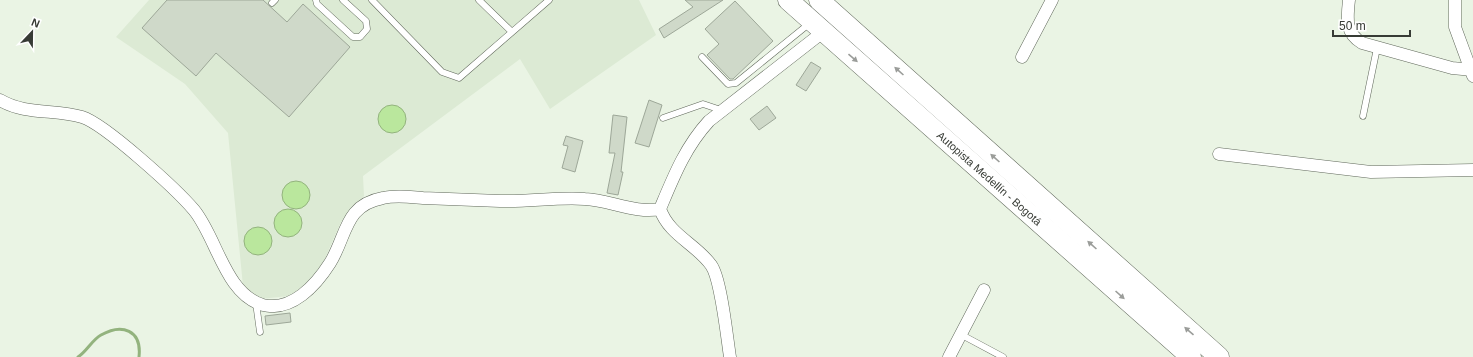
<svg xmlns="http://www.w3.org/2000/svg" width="1473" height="357" viewBox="0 0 1473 357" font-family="Arial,sans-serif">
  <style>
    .built { fill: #dcead4 }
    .water { fill: #bae79d; stroke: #93b37e }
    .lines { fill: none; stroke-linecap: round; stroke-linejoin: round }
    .stream { stroke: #93b37e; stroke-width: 3 }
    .building { fill: #cfd9c9; stroke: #9da798 }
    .service-casing { stroke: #60685b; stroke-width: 7 }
    .minor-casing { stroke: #60685b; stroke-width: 13 }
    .trunk-casing { stroke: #60685b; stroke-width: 21 }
    .service { stroke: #fff; stroke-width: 6 }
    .minor { stroke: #fff; stroke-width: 12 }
    .trunk { stroke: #fff; stroke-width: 20 }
    .oneway { fill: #9b9d9a }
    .labels { text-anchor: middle; stroke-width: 3.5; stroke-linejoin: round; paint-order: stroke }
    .street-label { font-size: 11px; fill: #373b35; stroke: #fff }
  </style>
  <rect width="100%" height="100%" fill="#eaf4e4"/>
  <path class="built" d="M149 0H639L656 35 550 109 520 59 363 176 364 196 341 222 323 263 314 275 302 287 289 296 260 299 243 286 228 133 185 84 116 37Z"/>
  <path class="water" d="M378 119a14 14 0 1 1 28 0a14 14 0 1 1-28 0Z
    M282 195a14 14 0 1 1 28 0a14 14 0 1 1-28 0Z
    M274 223a14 14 0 1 1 28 0a14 14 0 1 1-28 0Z
    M244 241a14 14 0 1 1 28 0a14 14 0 1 1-28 0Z"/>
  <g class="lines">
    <path class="stream" d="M78 357C87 351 92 340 101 335 122 323 142 330 139 357"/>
  </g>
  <path class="building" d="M167 0H263L287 22 303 4 350 47 289 117 216 53 196 76 142 28Z
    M685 0H723L664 38 659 29 693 7Z
    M735 1 773 41 733 79H730L707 55 719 44 705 29Z
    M811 62 821 68 806 91 796 85Z
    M649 100 662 105 649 147 635 143Z
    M767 106 776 118 759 130 750 119Z
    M613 115 627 117 621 172H623L618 195 607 193 615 153H609Z
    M566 136 583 141 575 172 562 168 568 146 563 145Z
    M290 313 291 322 266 325 265 316Z"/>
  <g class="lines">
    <g class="service-casing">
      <path id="service" d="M316 0 317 4 353 37H360L367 29 366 21 343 0
        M372 0 442 72 459 78 549 0
        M479 0 512 32
        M272 3 275 0
        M702 57 728 84 736 83 810 23
        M1363 116 1377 48
        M663 118 703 104 721 110
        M256 303 260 332
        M960 334 1003 357"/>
    </g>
    <g class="minor-casing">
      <path id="minor" d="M1349 0C1347 18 1345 33 1362 43L1452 68 1473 70
        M1455 0V27L1473 76
        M1022 57 1052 0
        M0 100C25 115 55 109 82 117 105 124 177 190 194 210 217 238 225 294 263 305 292 312 316 285 330 263 347 236 344 205 383 198 396 195 410 197 423 198 449 199 474 200 500 201 528 202 557 197 585 199 609 200 636 214 660 209
        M1219 154 1371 172 1473 170
        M730 357C727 338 721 278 711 265 696 244 669 235 660 209 673 178 685 147 709 121L823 32
        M949 357 984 290"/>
    </g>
    <g class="trunk-casing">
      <g id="trunk">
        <path id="s1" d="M788 0 1191 357"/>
        <path d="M819 0 1219 357"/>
      </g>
    </g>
    <use href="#service" class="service"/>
    <use href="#minor" class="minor"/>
    <use href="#trunk" class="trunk"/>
  </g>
  <defs><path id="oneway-solid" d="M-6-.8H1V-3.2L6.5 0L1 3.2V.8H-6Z"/></defs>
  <g class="oneway">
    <use href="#oneway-solid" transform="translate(853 58) rotate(41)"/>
    <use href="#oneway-solid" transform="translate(899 71) rotate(-138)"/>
    <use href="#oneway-solid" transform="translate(995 158) rotate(-138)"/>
    <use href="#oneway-solid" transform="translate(1092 245) rotate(-138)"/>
    <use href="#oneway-solid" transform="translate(1120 295) rotate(42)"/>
    <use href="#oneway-solid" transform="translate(1189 331) rotate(-139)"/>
  </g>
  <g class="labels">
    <g class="street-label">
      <text dy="4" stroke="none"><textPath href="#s1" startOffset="269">Autopista Medellín - Bogotá</textPath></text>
    </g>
  </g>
  <g transform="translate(32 32) rotate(22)" stroke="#ffffff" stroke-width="3" paint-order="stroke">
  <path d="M0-3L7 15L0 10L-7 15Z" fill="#373b35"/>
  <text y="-6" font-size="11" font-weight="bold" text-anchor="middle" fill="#373b35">N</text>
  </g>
  <path d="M1333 30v6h77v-6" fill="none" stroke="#373b35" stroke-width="2"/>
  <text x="1339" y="30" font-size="12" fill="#373b35" stroke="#ffffff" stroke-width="3" paint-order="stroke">50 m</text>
</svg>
